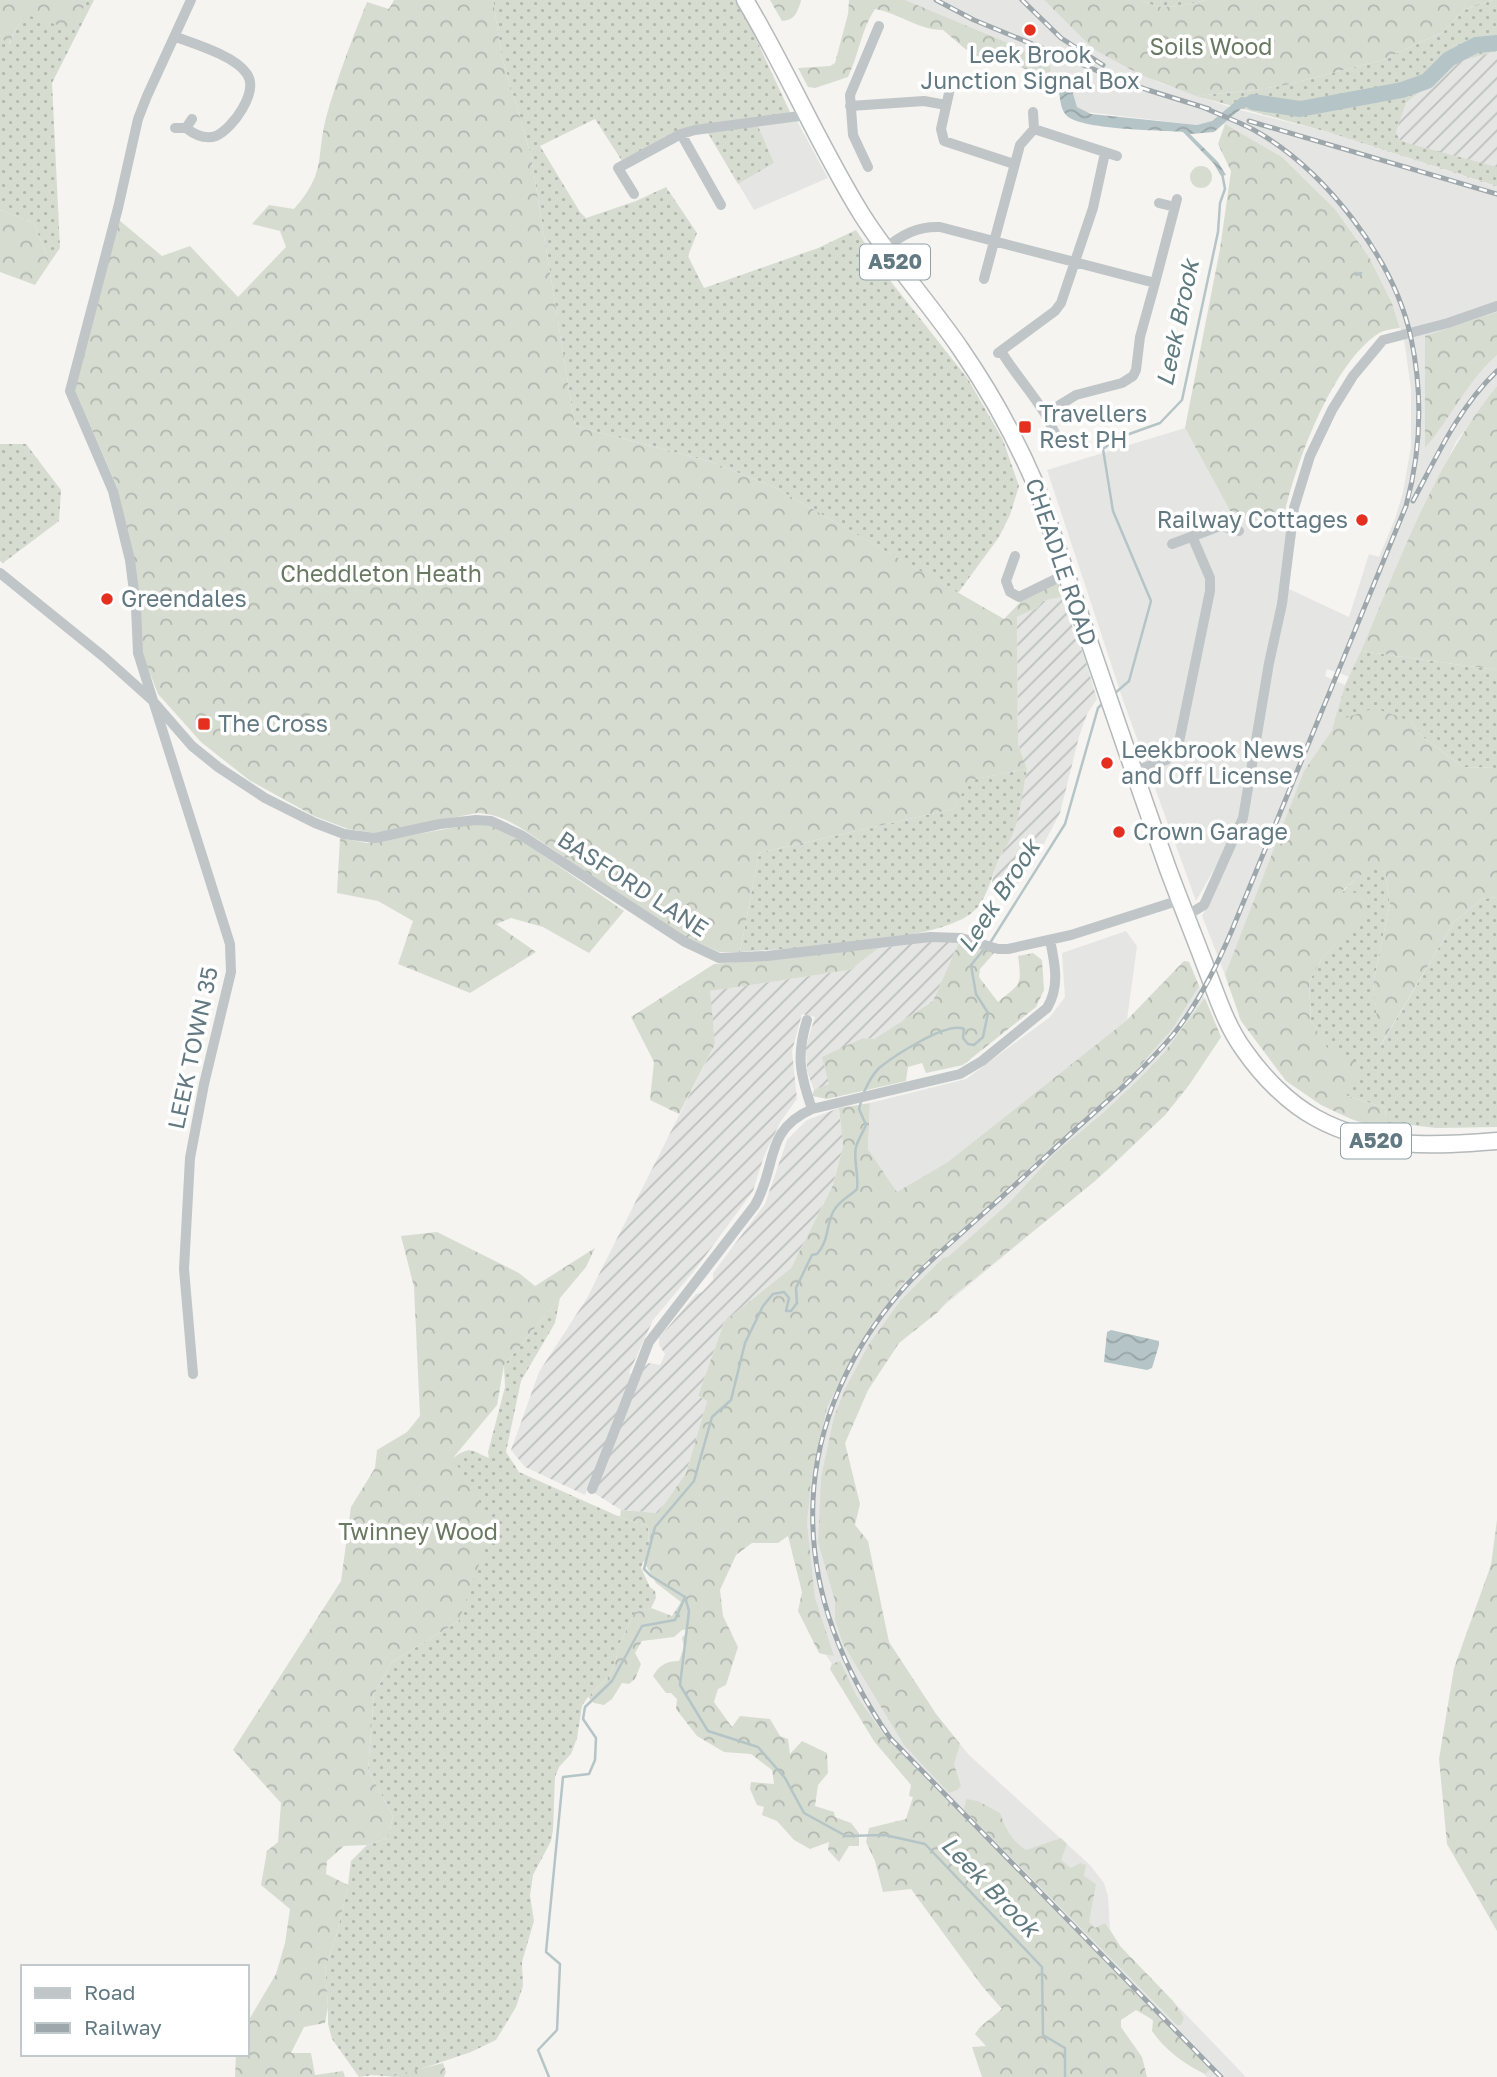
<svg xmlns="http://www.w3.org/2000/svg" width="1497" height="2077" viewBox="0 0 1497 2077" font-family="'Golos Text',sans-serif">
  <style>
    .built { fill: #e5e6e4 }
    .industrial { fill: url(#industrial-furrows) }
    .grass { fill: url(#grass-dots) }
    .forest { fill: url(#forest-crowns) }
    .park { fill: #d7dcd1 }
    .water { fill: url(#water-waves) }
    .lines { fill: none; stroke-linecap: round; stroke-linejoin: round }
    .stream { stroke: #b5c4c6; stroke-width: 2.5 }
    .river { stroke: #b5c4c6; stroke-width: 16 }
    .trunk-casing { stroke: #b5b9bb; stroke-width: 19 }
    .minor { stroke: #c0c5c7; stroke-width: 10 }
    .trunk { stroke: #fff; stroke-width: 16 }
    .rail-casing { stroke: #9ea7ab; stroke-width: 5 }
    .rail { stroke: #fff; stroke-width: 2.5; stroke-dasharray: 8; stroke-linecap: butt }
    .poi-dot { fill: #e53020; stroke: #fff; stroke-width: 2.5 }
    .labels { text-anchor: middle; stroke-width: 7; stroke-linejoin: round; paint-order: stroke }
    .shield { fill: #fff; stroke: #92a1a8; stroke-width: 2 }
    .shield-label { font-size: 21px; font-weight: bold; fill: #637982 }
    .park-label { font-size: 23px; fill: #6a7962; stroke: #fff }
    .poi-label { font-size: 23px; fill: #637982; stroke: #fff; text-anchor: start }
    .street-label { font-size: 23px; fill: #637982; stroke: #fff }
    .water-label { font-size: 24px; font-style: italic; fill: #5f7b7f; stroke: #fff }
  </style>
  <defs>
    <pattern id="industrial-furrows" width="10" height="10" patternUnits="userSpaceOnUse" patternTransform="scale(1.75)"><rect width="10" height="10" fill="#e5e6e4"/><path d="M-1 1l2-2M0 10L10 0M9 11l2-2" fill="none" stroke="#bdbfbe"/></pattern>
    <pattern id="grass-dots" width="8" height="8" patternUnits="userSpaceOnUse" patternTransform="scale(1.75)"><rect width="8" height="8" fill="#d7dcd1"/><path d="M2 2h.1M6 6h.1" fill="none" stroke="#b2b7af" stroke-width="1.8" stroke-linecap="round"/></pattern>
    <pattern id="forest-crowns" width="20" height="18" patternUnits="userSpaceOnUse" patternTransform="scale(1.75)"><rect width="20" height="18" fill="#d7dcd1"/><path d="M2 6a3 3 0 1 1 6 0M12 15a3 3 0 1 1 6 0" fill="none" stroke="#b2b7af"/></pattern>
    <pattern id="water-waves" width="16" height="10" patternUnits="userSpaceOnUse" patternTransform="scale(1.75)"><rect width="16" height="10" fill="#b5c4c6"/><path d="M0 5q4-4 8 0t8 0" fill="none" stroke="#97a4a6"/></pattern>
  </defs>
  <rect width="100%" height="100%" fill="#f5f4f0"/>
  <path class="built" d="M879 0H1044L1093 49 1160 83 1230 107 1209 123 1197 125 1086 112 1077 107 1075 102 1067 74 1051 82 1023 63Z
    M1240 110 1328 132 1497 187V386L1456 442 1405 549 1350 677 1327 669 1325 676 1345 685 1312 800 1234 984 1225 975 1202 916 1218 883 1239 826 1196 901 1124 703 1047 470 1185 428 1230 511 1296 534 1287 588 1349 617 1369 554 1379 557 1395 519 1403 492 1411 446V390L1404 339 1392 303 1369 257 1335 209 1282 157 1224 124Z
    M797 121 828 178 754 210 708 133Z
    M1126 931 1137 946 1127 1020 1184 961 1189 962 1221 1037 1189 1085 1165 1115 1110 1168 899 1343 868 1390 845 1443 839 1470 889 1642 936 1714 969 1755 1090 1865 1104 1883 1108 1896 1110 1929 1120 1946 1246 2077H1207L1100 1966 919 1793 874 1741 830 1669 832 1664 826 1655 819 1653 792 1552 821 1278 897 1192 868 1149 870 1103 966 1079 1050 1017 1065 997 1062 953Z"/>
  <path class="industrial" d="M1497 51V187L1328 132 1406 103 1458 62Z
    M1061 597 1085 659 1097 699 1087 714 1079 737 1060 813 1038 855 1006 900 997 896 992 882 995 868 1014 830 1027 769 1018 744 1017 617 1037 608 1043 601Z
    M933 941 959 942 933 1001 874 1039 863 1038 848 1047 829 1085 814 1090 807 1071 806 1046 815 1017 802 1014 792 1051 797 1099 781 1121 764 1156 753 1191 695 1270 653 1320 629 1373 633 1375 627 1392 585 1495 525 1467 511 1450 539 1372 587 1298 715 1044 709 991 850 970 879 948Z
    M839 1108 843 1146 833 1185 791 1268 724 1322 698 1396 707 1401 686 1473 658 1513 621 1510 594 1493 640 1371 649 1363 660 1365 665 1354 659 1345V1338L696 1294 702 1292 713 1280V1273L765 1204 787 1140 807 1120Z"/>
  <path class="grass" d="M87 0H94L52 83 60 248 49 264C47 249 38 238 34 223L0 210V35L9 44 24 13 73 29Z
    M493 0H738L790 112 784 115 728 121 682 129 622 161 595 119 540 146 580 212 586 218 636 201 666 187 697 233 688 256 704 288 818 248 856 230 892 283 968 379 1003 440 1019 486 1010 515 999 537 958 593 776 488 712 462 575 426 531 156 502 57Z
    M1142 0H1206C1184 5 1162 13 1142 0Z
    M1493 0H1497V51L1458 62 1406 103 1396 132 1399 139 1407 143 1497 167V186L1328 132 1196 96 1254 90 1286 85 1382 60 1443 32 1464 10Z
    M758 126 774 163 738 184 708 133Z
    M0 444H26L61 490 59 521 3 563 0 561Z
    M1361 651 1497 670V768L1463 767 1423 737 1410 721 1332 729 1345 685Z
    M1027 769C1023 788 1021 812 1014 831 1009 844 999 856 995 869 990 883 985 901 974 911 940 943 791 948 740 952L759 853 953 809 969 780Z
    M1370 866 1385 872 1390 903 1373 984 1381 1045 1454 922 1482 899 1497 897V1127L1436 1128 1394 1123 1384 1130 1386 1108 1345 1095 1357 1063 1328 1050 1311 1021 1309 982 1321 960 1366 911 1342 892Z
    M560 1298 555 1323 521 1381 506 1452 519 1472 620 1517 648 1526 649 1546 641 1568 650 1587 655 1591 656 1598 651 1608 635 1612 619 1645 616 1660 609 1676 588 1697 582 1706 577 1738 571 1754 559 1767 555 1777 553 1830 551 1841 533 1875 530 1896 534 1921 522 1962 523 1986 516 2007 496 2040 471 2052 397 2077 372 2075 359 2077 332 2039 328 2024V2007L325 1969 336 1937 348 1885 351 1861 367 1845 388 1838 393 1816 368 1770 374 1694 392 1662 459 1621 453 1458C472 1445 471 1451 489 1458L488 1452 505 1387 504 1365Z"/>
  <path class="forest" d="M0 0H87L73 30 24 14 8 45 0 35Z
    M394 0H493L502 57 531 156 575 426 712 462 776 488 1004 619 1027 595 1059 583 1061 597 1043 601 1037 608 1017 617 1018 744 1027 769 970 780 953 809 759 853 740 952H719L682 936 524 830C508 820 496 814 477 813L375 833 348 829 314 816 249 780 201 742 158 694 142 653 134 563 117 487 75 390 119 220 162 256 190 246 238 297 286 247 280 231 252 224 269 205 294 209C328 171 315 157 327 114 338 76 352 39 367 2L389 9Z
    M770 0H801V1C797 13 795 20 782 21Z
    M849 0H905L1020 48 1049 64 1051 70 1042 84 1036 86 1027 70 1002 58 977 56 964 48 943 30C918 30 899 13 875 9 861 30 859 54 848 77L815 88 808 87 798 68 830 66 835 63 848 14Z
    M1044 0H1142C1162 13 1183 5 1206 0H1493L1464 10 1443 32 1382 60 1286 85 1254 90 1196 96 1141 75 1093 49Z
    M1225 124 1282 157 1335 209 1369 257 1392 303 1400 328C1393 329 1385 330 1379 333 1329 366 1292 473 1281 529L1230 511 1185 428 1220 249 1231 171 1218 144Z
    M0 210 34 223C38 238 47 249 49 264L35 285 0 272Z
    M1497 312V355C1467 381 1451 418 1425 448V336Z
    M1497 386V670L1361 651C1399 562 1435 462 1497 386Z
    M1375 708 1410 721 1423 737 1463 767 1497 768V897L1482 899 1454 922 1380 1046 1373 984 1390 903 1385 872 1370 867 1342 891 1364 894 1367 911 1321 960 1309 982 1311 1021 1328 1049 1357 1062 1360 1076 1345 1095 1386 1108 1384 1130 1351 1119 1321 1105 1286 1081 1241 1021 1225 975 1304 771 1339 720Z
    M474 824 492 826 519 839 624 911 589 953 543 927 511 918 496 924 536 952 470 993 398 964 413 921 378 901 337 893 340 838 367 843Z
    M959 942 995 952 980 969 979 977 998 1002C1021 983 1022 986 1018 956L1033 953 1042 960 1044 990 1036 1007 963 1065 926 1073 922 1063 908 1067 906 1081 827 1099 812 1096 814 1090 829 1084 822 1057 863 1038 874 1039 933 1001Z
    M879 948 850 970 710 991 715 1044 679 1114 650 1100 654 1062 631 1017 714 964Z
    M1184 961 1189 962 1199 986 1173 1028 1132 1075 901 1285 870 1326 827 1407 811 1481 807 1523 815 1598 834 1656 819 1653 798 1611 802 1592 788 1536 778 1543H752L736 1555 720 1590 723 1616 738 1647 726 1685 718 1689 714 1702 732 1727 740 1716 770 1719 780 1736 788 1739 790 1754 802 1741 827 1753 828 1773 818 1785 815 1806 834 1812 835 1817 851 1823 859 1833V1846H849L839 1862 828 1850 829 1842 810 1849 794 1840 777 1821 762 1815 764 1807 757 1805 750 1789 751 1782 774 1784 772 1770 751 1754 724 1752 697 1736 676 1709 677 1699 671 1693H666L653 1676C659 1665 667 1661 679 1661L684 1647 682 1638 689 1629 682 1630 674 1637 642 1641 635 1653 641 1664 635 1679 629 1684 622 1683 612 1699 604 1705 594 1703 588 1697 609 1676 616 1660 619 1645 635 1612 651 1608 672 1616 681 1602 656 1583 643 1560 649 1546 648 1526 620 1517 621 1510 658 1513 686 1473 707 1401 698 1396 724 1322 791 1268 833 1185 843 1146 839 1108 870 1103 868 1149 897 1192 948 1162 1126 1021Z
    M1205 998 1221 1037 1189 1085 1165 1115 1094 1182 948 1300 938 1312 899 1343 868 1390 845 1443 860 1504 855 1525 868 1541 889 1642 936 1714 960 1744 954 1764 961 1786 957 1790 949 1793 904 1745 843 1644 835 1620V1601L818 1542 821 1478 834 1417 845 1389 869 1344 900 1301 943 1258 948 1257 1009 1203 1054 1154 1103 1113 1136 1082 1163 1054Z
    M437 1232 519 1273 535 1286 595 1248 586 1267 504 1365 497 1405 453 1458 493 1524 459 1621 392 1662 374 1694 368 1770 393 1816 388 1838 367 1845 344 1846 327 1861 326 1874 348 1885 336 1937 325 1969 328 2007 325 2023 304 2027 291 2053H311L315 2075 343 2071 345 2077H235L236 2054H247V2023L276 1974 285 1943 290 1909 261 1885 267 1851 278 1842 281 1803 233 1750 341 1581 351 1507 375 1468 377 1450 407 1432 420 1416 414 1287 401 1236Z
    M1497 1520V1931L1447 1844 1439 1759 1454 1668 1491 1565Z
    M840 1661 856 1695 887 1739 1210 2069 1205 2074C1184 2064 1165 2050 1152 2031L1153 2020 1136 2010 1121 2020V2027L1142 2057 1147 2077H982L972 2047 986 2046 975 2034 980 2027 1002 2009 982 1986 911 1889 883 1892 875 1861 866 1842 869 1828 906 1819 913 1797 909 1796 911 1785 874 1741 830 1669 832 1664Z
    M966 1799 978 1801 1000 1813C1005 1828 1012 1841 1026 1850L1061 1838 1067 1844 1061 1860 1071 1868 1080 1863 1086 1865 1084 1876 1096 1884 1089 1922 1095 1928 1105 1923 1120 1946 1173 2001 1184 2018 1181 2025H1177L964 1810Z
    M443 2063 446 2072 444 2077H389Z"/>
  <path class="park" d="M1190 177a11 11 0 1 1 22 0a11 11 0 1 1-22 0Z"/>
  <path class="water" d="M1067 74 1077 107 1091 114 1197 125 1212 121 1241 97 1274 100 1272 109 1255 106 1242 108 1214 132 1190 134 1218 162 1226 175 1221 176 1214 164 1183 132C1160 130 1079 130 1066 115 1058 106 1061 90 1056 79Z
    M1111 1330 1159 1341V1345L1152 1368 1147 1370 1104 1362 1107 1332Z"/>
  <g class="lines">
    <path class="stream" d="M1356 275 1361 273
      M1114 694 1129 681 1151 601 1113 511 1103 449 1118 438 1160 423 1182 400 1218 232 1220 203 1225 189 1222 173
      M990 943 1065 824 1098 708 1104 702
      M864 1092C868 1083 872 1075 879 1068 894 1056 947 1021 964 1029L963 1038 968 1044 974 1045 983 1037 988 1013 976 994 971 965 985 948
      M861 1102 859 1109 866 1125C863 1132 858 1140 856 1147 853 1159 859 1175 857 1189 849 1197 839 1200 833 1212 826 1226 829 1241 817 1254L812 1255 796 1288 797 1303 791 1311H786L789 1298 784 1292 773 1294 763 1306 745 1343 731 1400 712 1417 694 1481 655 1527 644 1569 651 1576 685 1597 689 1611 680 1685 708 1731 758 1747 785 1778 804 1813 846 1836 885 1835 925 1844 1042 1967 1043 2035 1065 2048V2077
      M549 2077 538 2050 557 2030 560 1964 546 1952 563 1777 589 1774 595 1760 596 1738 583 1719 585 1707 612 1681 642 1626 675 1620 685 1597"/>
    <path class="river" d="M1253 102 1300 109 1402 90 1427 81 1449 59 1476 45 1497 43"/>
    <g class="trunk-casing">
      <path id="trunk" d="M745 0C787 70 819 146 862 215 892 262 929 303 960 348 991 393 1016 438 1037 488 1080 615 1123 742 1168 869 1181 904 1195 938 1208 973 1218 999 1227 1027 1244 1050 1262 1076 1288 1103 1316 1118 1374 1150 1434 1146 1497 1141"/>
    </g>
    <path class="minor" d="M191 0 147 96 138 119 118 208 70 391 113 491 130 560 136 607 138 653 230 944 231 972 204 1084 190 1158 184 1269 193 1374
      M176 37C195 44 235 56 247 74 259 92 233 128 216 136 205 140 195 135 186 128
      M949 93 941 129 944 141 1014 164
      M850 106 924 101 946 105
      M1033 112 1034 129
      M175 128H186L192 119
      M681 134 721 205
      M868 167 853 135 850 95 879 26
      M634 194 618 168 681 134 695 130 807 115
      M1159 203 1175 207
      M884 249C902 235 917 226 940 227L1155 283 1177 199
      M984 279 1020 145 1034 129 1117 156
      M1001 351C1014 373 1032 392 1045 414L1076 395 1122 383 1133 376 1136 370 1140 337 1155 283
      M998 353 1055 311 1061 303 1093 208 1105 153
      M1045 414 1057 437
      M1172 544 1220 526 1239 531
      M1015 556 1006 581 1010 592 1019 597 1066 574
      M0 573 104 657 152 700 192 746 218 767 265 798 315 823 344 834 375 838 440 824 476 820 491 821 521 835 685 942 719 958 767 956 930 937 961 938 998 949H1008L1071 935 1180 900
      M1134 771 1166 760 1178 747 1210 591V578L1192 536
      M1186 916 1204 905 1243 818 1269 663 1282 604 1294 508 1310 456 1332 410 1353 376 1383 340 1448 323 1497 306
      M807 1020C796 1056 800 1074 812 1109
      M592 1489 649 1342 755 1205C778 1165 763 1131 812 1109L960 1074 982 1061 1047 1008C1060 987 1055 964 1050 940"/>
    <use href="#trunk" class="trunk"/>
    <g class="rail-casing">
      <path id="rail" d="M936 0 974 20 1105 74 1148 90 1209 109
        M1022 0 1061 38 1103 65
        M1200 106C1218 114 1237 121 1254 130 1324 169 1394 258 1411 338 1423 394 1421 451 1406 506L1232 930C1216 968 1198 1004 1172 1036 1143 1070 1110 1099 1077 1128 1043 1159 1009 1191 975 1221 950 1244 924 1265 902 1290 851 1348 816 1424 813 1501 809 1589 841 1667 890 1738L1221 2077
        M1249 121 1497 194
        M1413 501C1437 456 1459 407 1497 371"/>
    </g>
    <use href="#rail" class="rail"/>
  </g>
  <g class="poi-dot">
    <circle cx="1030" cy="30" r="7"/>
    <rect x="1018" y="420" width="14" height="14" rx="3.5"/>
    <circle cx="1362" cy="520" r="7"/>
    <circle cx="107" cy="599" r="7"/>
    <rect x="197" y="717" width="14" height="14" rx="3.5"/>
    <circle cx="1107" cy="763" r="7"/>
    <circle cx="1119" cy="832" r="7"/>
  </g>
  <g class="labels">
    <g class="shield">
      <rect x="860" y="244.5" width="70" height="35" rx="5"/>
      <rect x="1341" y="1123.5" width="70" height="35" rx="5"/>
    </g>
    <g class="shield-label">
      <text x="895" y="269">A520</text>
      <text x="1376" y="1148">A520</text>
    </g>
    <g class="park-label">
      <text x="1211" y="55">Soils Wood</text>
      <text x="381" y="582">Cheddleton Heath</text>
      <text x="418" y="1540">Twinney Wood</text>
    </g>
    <g class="poi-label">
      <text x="1030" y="63" text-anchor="middle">Leek Brook<tspan x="1030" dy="26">Junction Signal Box</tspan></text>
      <text x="1039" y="422">Travellers<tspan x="1039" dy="26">Rest PH</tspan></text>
      <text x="1348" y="528" text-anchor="end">Railway Cottages</text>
      <text x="121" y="607">Greendales</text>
      <text x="218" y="732">The Cross</text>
      <text x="1121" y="758">Leekbrook News<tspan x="1121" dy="26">and Off License</tspan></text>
      <text x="1133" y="840">Crown Garage</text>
    </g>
    <g class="street-label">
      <text transform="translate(1061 562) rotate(71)" y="8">CHEADLE ROAD</text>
      <text transform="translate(633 884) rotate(33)" y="8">BASFORD LANE</text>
      <text transform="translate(193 1048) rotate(-78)" y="8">LEEK TOWN 35</text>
    </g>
    <g class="water-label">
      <text transform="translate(1178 323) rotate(-78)" y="8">Leek Brook</text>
      <text transform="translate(999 896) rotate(-57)" y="8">Leek Brook</text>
      <text transform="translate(990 1887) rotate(46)" y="8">Leek Brook</text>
    </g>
  </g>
  <rect x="21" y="1965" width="228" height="91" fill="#ffffff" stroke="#c1c9cd" stroke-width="2"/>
  <rect x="35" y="1988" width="35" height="10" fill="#c0c5c7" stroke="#c1c9cd" stroke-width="2"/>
  <text x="84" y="2000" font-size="21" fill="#637982">Road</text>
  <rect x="35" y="2023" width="35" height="10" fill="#9ea7ab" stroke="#c1c9cd" stroke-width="2"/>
  <text x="84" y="2035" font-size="21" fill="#637982">Railway</text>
</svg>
